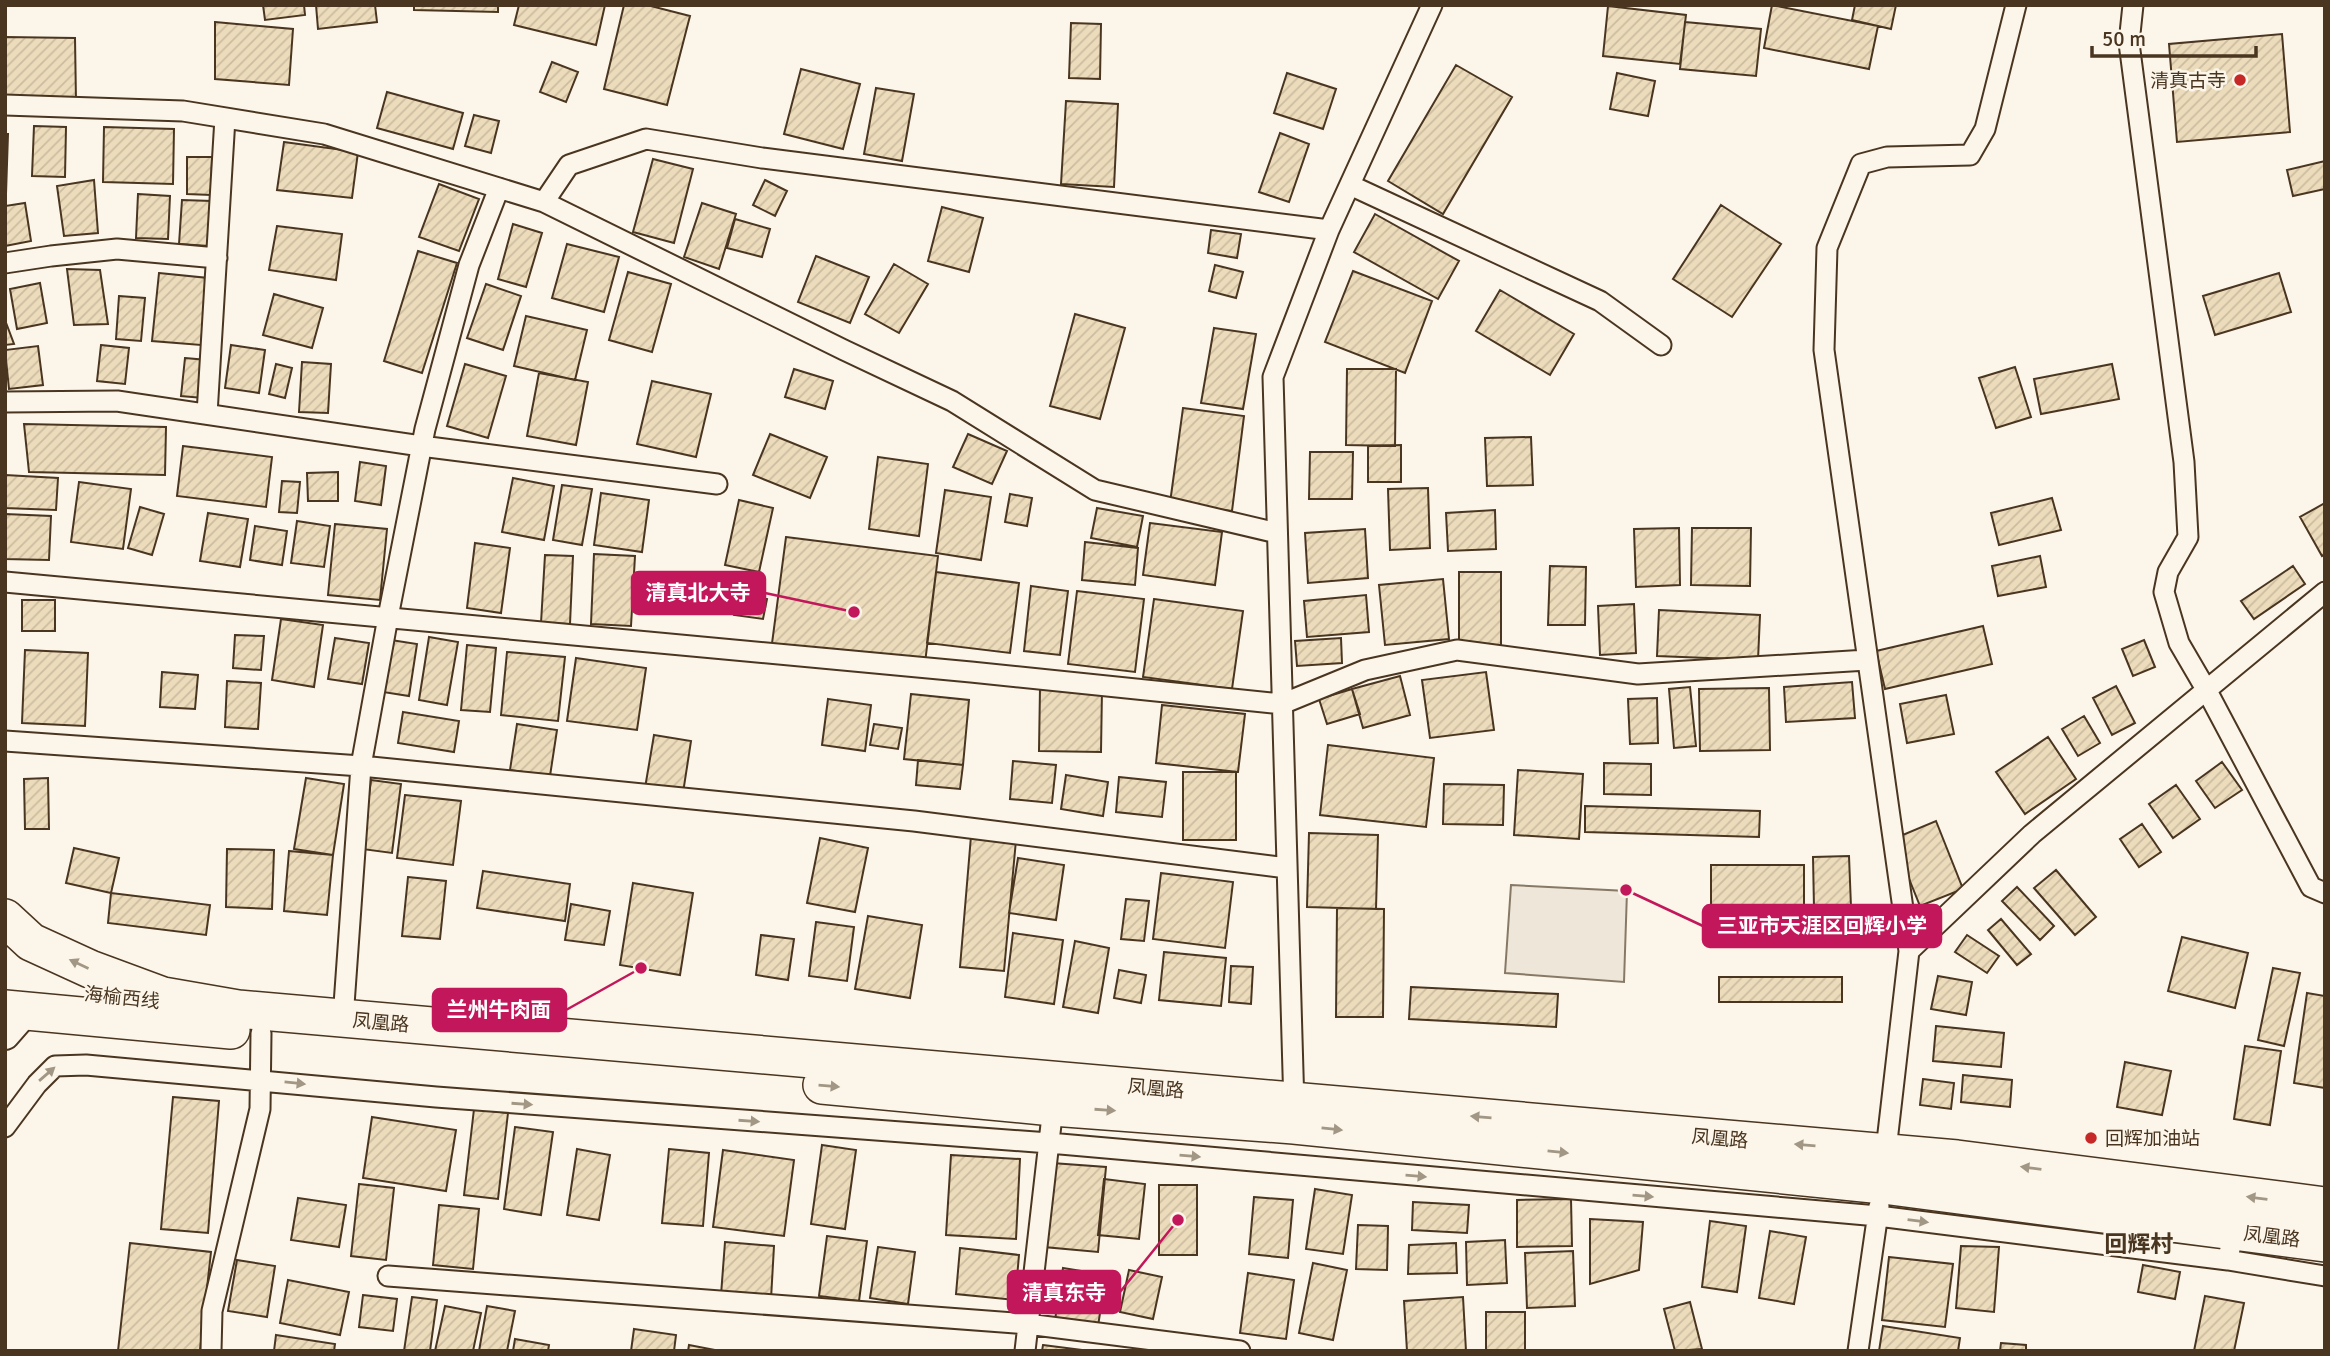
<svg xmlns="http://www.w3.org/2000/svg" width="2330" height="1356" viewBox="0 0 2330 1356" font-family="Signika,'Noto Sans SC',sans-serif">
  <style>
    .green { fill: #ede6d9; stroke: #887966; stroke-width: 2 }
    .building { fill: url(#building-hatch); stroke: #4a3520; stroke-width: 2 }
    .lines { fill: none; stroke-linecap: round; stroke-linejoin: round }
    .street-casing { stroke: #4a3520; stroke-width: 23 }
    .secondary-casing { stroke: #4a3520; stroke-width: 32 }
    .highway-casing { stroke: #4a3520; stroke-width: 40 }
    .street { stroke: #fbf6e9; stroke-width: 19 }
    .secondary { stroke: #fbf6e9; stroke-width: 28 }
    .highway { stroke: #fbf6e9; stroke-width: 37 }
    .oneway { fill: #a29684 }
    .poi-dot { fill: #c62828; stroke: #fbf6e9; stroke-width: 2.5 }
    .labels { text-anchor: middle; stroke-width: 5; stroke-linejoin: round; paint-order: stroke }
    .poi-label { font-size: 19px; fill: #4a3520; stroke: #fbf6e9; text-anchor: end }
    .street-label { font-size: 19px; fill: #4a3520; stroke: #fbf6e9 }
    .quarter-label { font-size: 23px; font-weight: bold; fill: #4a3520; stroke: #fbf6e9 }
    .leader { fill: none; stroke: #c2185b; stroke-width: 2.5 }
    .callout-dot { fill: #c2185b; stroke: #fbf6e9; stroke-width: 2.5 }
    .callout { fill: #c2185b; stroke: #c2185b; stroke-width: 2.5 }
    .callout-label { font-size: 21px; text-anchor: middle; font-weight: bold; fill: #fff }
  </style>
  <defs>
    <pattern id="building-hatch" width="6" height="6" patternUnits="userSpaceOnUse" patternTransform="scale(1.75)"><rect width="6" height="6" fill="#ecdcbc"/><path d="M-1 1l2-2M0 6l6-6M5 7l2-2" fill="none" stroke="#ccbda1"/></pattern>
  </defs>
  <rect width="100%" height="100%" fill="#fbf6e9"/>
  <path class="green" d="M1511 885 1627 891 1624 982 1505 973Z"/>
  <path class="building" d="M263 5H304L305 15 265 20Z
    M316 5H375L377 22 318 29Z
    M414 5H498V12L414 10Z
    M519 5H605L596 45 514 25Z
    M624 5H647L690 16 667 105 604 89Z
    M1772 5 1878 26 1869 69 1764 48Z
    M1855 5H1896L1891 29 1852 20Z
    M1608 6 1686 15 1680 64 1603 56Z
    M215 22 293 29 289 85 215 79Z
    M1685 22 1761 29 1756 76 1680 69Z
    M1071 23 1101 24 1100 79 1069 78Z
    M2282 34 2290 132 2177 142 2169 44Z
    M5 37 75 38 76 102 5 97Z
    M552 62 578 72 566 102 540 92Z
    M1456 65 1512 97 1443 214 1388 181Z
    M801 69 860 84 843 149 784 134Z
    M1287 73 1336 89 1323 129 1274 113Z
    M1617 73 1655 81 1648 116 1610 109Z
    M876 88 914 94 902 161 864 154Z
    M387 92 463 113 453 149 377 128Z
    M1066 101 1118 104 1114 187 1061 184Z
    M474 115 499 121 491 153 465 146Z
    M34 126 66 127 65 177 32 176Z
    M104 127 174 129 173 184 103 182Z
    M1280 133 1309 144 1289 202 1259 192Z
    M5 134H8L6 194H5Z
    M284 142 358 152 352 198 277 190Z
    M187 157H212L211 195 187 194Z
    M653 159 693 169 674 243 633 232Z
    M2325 161V189L2293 196 2287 170Z
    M94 180 98 233 64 236 57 186Z
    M765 180 787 191 775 216 753 205Z
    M439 184 479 199 459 251 419 237Z
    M138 194 170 196 168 239 136 238Z
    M182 200 212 201 209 246 179 244Z
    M25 203 31 241 5 246V206Z
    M702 203 736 214 719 269 684 257Z
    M1721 205 1781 244 1732 317 1673 279Z
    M942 207 983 218 969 272 928 261Z
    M1375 214 1459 261 1438 299 1354 252Z
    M735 219 770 229 762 257 727 248Z
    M513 224 542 233 526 287 498 279Z
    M277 226 342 234 336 280 269 270Z
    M1211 230 1241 234 1237 258 1208 253Z
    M567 244 619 257 604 312 552 298Z
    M418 251 457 263 422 373 384 361Z
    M816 256 869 277 850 323 798 302Z
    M894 264 928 284 899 333 865 314Z
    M1215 265 1243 272 1236 298 1209 291Z
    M67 269 100 270 108 324 74 325Z
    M1353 271 1432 301 1405 373 1325 342Z
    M628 272 671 284 652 352 609 340Z
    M159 273 208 278 201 345 152 341Z
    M2279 273 2291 312 2215 335 2203 296Z
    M40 283 47 323 17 329 10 289Z
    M486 284 521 296 503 350 467 338Z
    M1500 290 1574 334 1550 375 1476 331Z
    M274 294 323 308 312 348 263 335Z
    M119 296 145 298 141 341 116 339Z
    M1075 314 1125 328 1100 419 1050 406Z
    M526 316 587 330 575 380 514 366Z
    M5 320 14 344 5 345Z
    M1214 328 1256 334 1243 409 1201 403Z
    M101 345 129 348 125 384 97 381Z
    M231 345 265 350 259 393 225 388Z
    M38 346 43 385 9 389 5 350Z
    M185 358 207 360 203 398 181 396Z
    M302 362 331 364 328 413 299 412Z
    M276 364 292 368 285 398 269 394Z
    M465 364 506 376 488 438 447 426Z
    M2112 364 2119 399 2041 414 2034 379Z
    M2015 367 2031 417 1996 428 1979 378Z
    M794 369 833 381 825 409 785 397Z
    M1347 369H1396L1395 446 1346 445Z
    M539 373 588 382 576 445 527 436Z
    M652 381 711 394 696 457 637 444Z
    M1183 408 1244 416 1232 511 1170 503Z
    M24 424 166 427 165 475 29 472Z
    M770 434 827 457 810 498 753 475Z
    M968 434 1007 451 992 484 953 467Z
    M1531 437 1533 485 1487 486 1485 438Z
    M1401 445V482H1368V446Z
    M183 446 272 457 266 507 177 496Z
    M1310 452H1353L1352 499H1309Z
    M878 457 928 464 919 536 869 529Z
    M360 462 386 466 381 505 355 501Z
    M338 472V501H308L307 473Z
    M5 475 58 478 56 510 5 508Z
    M513 478 554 486 544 540 502 532Z
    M282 481 300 482 297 513 279 512Z
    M79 482 131 489 123 549 71 542Z
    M562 485 592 489 582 545 553 540Z
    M1428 488 1430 548 1390 550 1388 489Z
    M945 490 991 497 981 560 936 553Z
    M601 493 649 500 642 552 594 545Z
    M1010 494 1032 498 1027 526 1005 522Z
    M2052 498 2061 530 1999 545 1991 513Z
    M739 500 773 508 759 572 725 565Z
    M2325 503V554L2322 556 2300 517Z
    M140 507 164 514 152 555 128 548Z
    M1097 508 1143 516 1137 547 1091 538Z
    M1495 510 1496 549 1448 551 1446 513Z
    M208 513 248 519 240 567 200 561Z
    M5 514 51 516 49 560 5 559Z
    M297 521 330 526 324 567 291 563Z
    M1150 523 1222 532 1215 585 1143 575Z
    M335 524 387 529 380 600 328 595Z
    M255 526 287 531 282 565 250 560Z
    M1679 528 1680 585 1636 587 1634 529Z
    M1692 528H1751L1750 586 1691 585Z
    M1365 529 1368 578 1308 583 1305 533Z
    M786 537 938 556 925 663 771 651Z
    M1085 542 1138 548 1135 585 1082 580Z
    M475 543 510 548 501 613 467 608Z
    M594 554 635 556 631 626 591 624Z
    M545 555 573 556 570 624 541 623Z
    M2040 556 2046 587 1998 596 1992 566Z
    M1550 566 1586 567 1585 625H1548Z
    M2293 566 2305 584 2254 619 2241 601Z
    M936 572 1019 583 1010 653 927 643Z
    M1459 572H1501V647H1459Z
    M1443 579 1449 639 1385 645 1379 585Z
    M1031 586 1068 591 1060 655 1024 651Z
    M1077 591 1144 599 1135 672 1068 664Z
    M737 594 767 599 763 619 734 615Z
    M1366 595 1369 632 1307 637 1304 601Z
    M1154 599 1243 611 1232 689 1143 677Z
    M22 600H55V631H22Z
    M1634 604 1636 653 1600 655 1598 606Z
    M1659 610 1760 615 1758 660 1657 656Z
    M281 619 323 625 314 687 272 680Z
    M1983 626 1992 664 1885 689 1876 651Z
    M235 635 264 636 261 670 233 668Z
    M429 637 458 642 447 705 419 700Z
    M335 638 369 643 362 684 328 679Z
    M1341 638 1342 663 1297 666 1295 641Z
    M391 640 417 644 409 696 383 692Z
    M2144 640 2155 667 2133 676 2122 649Z
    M467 645 496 648 490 712 461 710Z
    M25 650 88 653 85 726 22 723Z
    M507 652 565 657 558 721 501 715Z
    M576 658 646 668 637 730 567 721Z
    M162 672 198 675 195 709 160 707Z
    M1486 672 1494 730 1430 738 1422 680Z
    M1400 676 1410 715 1363 728 1352 689Z
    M227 681 261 683 258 729 225 727Z
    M1852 682 1855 718 1786 722 1784 687Z
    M2116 686 2135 723 2112 735 2093 698Z
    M1690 687 1696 746 1674 748 1669 689Z
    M1040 688 1102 689 1101 752 1039 751Z
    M1769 688 1770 750 1700 751 1699 689Z
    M1352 689 1360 714 1327 724 1319 699Z
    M911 694 969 700 963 765 904 759Z
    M1946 695 1954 734 1907 743 1900 704Z
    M1657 698 1658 743 1630 744 1628 699Z
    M828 699 871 705 865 751 822 745Z
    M1162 705 1245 714 1238 772 1156 763Z
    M403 712 459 721 454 752 398 743Z
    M2084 716 2100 743 2078 756 2062 729Z
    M517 724 557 730 550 776 510 770Z
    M874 724 902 728 898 749 870 745Z
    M654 735 691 741 683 793 645 788Z
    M2048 737 2076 779 2025 814 1996 772Z
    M1328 745 1434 758 1426 827 1320 815Z
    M918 760 963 765 960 789 916 785Z
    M1013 761 1056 765 1052 803 1010 799Z
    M2222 762 2242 790 2215 808 2196 781Z
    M1604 763 1651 764V795L1604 794Z
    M1518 770 1583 774 1579 839 1514 835Z
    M1183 772H1236V840H1183Z
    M1066 775 1108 782 1103 816 1061 809Z
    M1119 777 1166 782 1162 817 1116 812Z
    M48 778 49 829H25L24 779Z
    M306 778 344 784 333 855 294 849Z
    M371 780 401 784 392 853 362 849Z
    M1444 784 1504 785 1503 825 1443 824Z
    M2176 785 2200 819 2173 838 2149 804Z
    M405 795 461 801 453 865 397 858Z
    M1585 806 1760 811 1759 837 1585 832Z
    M1936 821 1963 889 1920 906 1893 839Z
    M2142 824 2161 852 2139 867 2120 839Z
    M1309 833 1378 835 1376 909 1307 907Z
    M971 836 1016 840 1004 971 960 967Z
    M820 838 868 848 855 912 807 903Z
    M74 848 119 858 111 893 66 883Z
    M227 849 274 850 272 909 226 907Z
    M289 851 333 855 327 915 284 911Z
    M1849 856 1851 907 1814 908 1813 857Z
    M1018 858 1064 865 1056 920 1009 913Z
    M1711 865H1804V907H1711Z
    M2056 870 2096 917 2075 935 2034 888Z
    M483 871 570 884 565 921 477 908Z
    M1161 873 1233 882 1225 948 1153 939Z
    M408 877 446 881 440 939 402 936Z
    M633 883 693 893 680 975 620 965Z
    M2017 887 2054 926 2040 940 2002 901Z
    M111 893 210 905 206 935 108 923Z
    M1126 899 1149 901 1144 941 1121 939Z
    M571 904 610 911 604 945 565 940Z
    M1337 908 1384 909 1383 1017H1336Z
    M868 916 922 925 910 998 855 989Z
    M2001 919 2031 954 2017 965 1988 930Z
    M816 922 854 927 847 981 809 976Z
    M1013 933 1063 940 1054 1004 1005 997Z
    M761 935 794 939 788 980 756 975Z
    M1967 935 1999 956 1987 973 1955 952Z
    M2182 937 2248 953 2235 1008 2168 991Z
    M1075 941 1109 948 1098 1013 1063 1007Z
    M1164 952 1226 958 1221 1006 1159 1000Z
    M1231 966 1253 967 1251 1004 1229 1002Z
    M2273 968 2300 973 2284 1046 2258 1040Z
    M1119 970 1146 975 1141 1003 1114 998Z
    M1938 976 1972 982 1966 1015 1931 1009Z
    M1719 977H1842V1002H1719Z
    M1411 987 1558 994 1556 1027 1409 1019Z
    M2307 993 2325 996V1088L2294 1083Z
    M1936 1026 2004 1033 2001 1067 1933 1061Z
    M2245 1046 2281 1051 2270 1125 2234 1119Z
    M2125 1062 2171 1071 2162 1115 2117 1107Z
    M1963 1075 2012 1080 2010 1107 1961 1102Z
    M1923 1079 1954 1083 1951 1109 1920 1105Z
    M173 1097 219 1101 208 1233 161 1229Z
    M474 1109 508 1113 498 1199 464 1195Z
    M372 1117 456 1130 446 1191 363 1178Z
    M515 1127 553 1132 541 1215 504 1209Z
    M822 1145 856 1150 845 1229 811 1224Z
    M577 1149 610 1155 599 1220 567 1215Z
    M669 1149 709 1153 703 1226 662 1223Z
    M723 1150 794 1160 784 1236 713 1227Z
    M951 1155 1020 1159 1016 1239 946 1235Z
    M1052 1163 1106 1167 1098 1252 1044 1247Z
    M1104 1179 1145 1184 1139 1239 1098 1235Z
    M359 1184 394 1188 386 1260 351 1256Z
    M1159 1185H1197V1255H1159Z
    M1315 1189 1352 1195 1343 1254 1306 1249Z
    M1254 1197 1293 1200 1288 1258 1249 1254Z
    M298 1198 346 1205 339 1247 291 1240Z
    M1571 1199 1572 1246 1517 1247V1200Z
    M1413 1202 1469 1205 1467 1233 1412 1230Z
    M439 1205 479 1209 473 1269 433 1265Z
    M1590 1219 1643 1222 1639 1270 1590 1284Z
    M1710 1221 1746 1226 1737 1292 1702 1287Z
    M1358 1225 1388 1226 1387 1270 1356 1269Z
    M1770 1231 1806 1237 1794 1304 1759 1298Z
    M827 1236 867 1241 859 1301 819 1296Z
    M1505 1240 1507 1283 1467 1285 1466 1242Z
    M725 1242 774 1246 771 1299 721 1295Z
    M130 1243 211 1252 200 1351H118Z
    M1456 1243 1457 1273 1408 1274 1409 1245Z
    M1961 1246 1999 1247 1994 1312 1956 1308Z
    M878 1247 915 1252 908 1304 870 1298Z
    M960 1248 1019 1255 1015 1300 956 1294Z
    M1573 1251 1575 1306 1527 1308 1525 1253Z
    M1889 1257 1953 1264 1945 1327 1882 1320Z
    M237 1260 275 1266 267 1317 228 1311Z
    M1313 1263 1347 1270 1333 1340 1299 1333Z
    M2143 1265 2180 1272 2175 1299 2138 1292Z
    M1063 1268 1106 1275 1098 1326 1055 1320Z
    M1129 1270 1162 1277 1153 1319 1120 1312Z
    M1248 1273 1294 1280 1286 1339 1240 1333Z
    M288 1280 349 1292 340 1335 280 1323Z
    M363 1295 397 1299 393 1331 359 1327Z
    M2205 1296 2244 1303 2234 1351H2194Z
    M412 1297 437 1300 430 1351H404Z
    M1463 1297 1466 1351H1407L1404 1301Z
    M1690 1302 1702 1349 1675 1351 1664 1309Z
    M445 1306 481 1313 473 1351H435Z
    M487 1306 515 1311 507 1351H479Z
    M1486 1312H1525V1351H1486Z
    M1883 1326 1960 1338 1958 1351H1879Z
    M634 1329 676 1335 674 1351H631Z
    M276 1335 335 1344 334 1351H274Z
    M515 1339 549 1345 548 1351H513Z
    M2001 1343 2026 1345V1351H2000Z
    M689 1345 720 1351H688Z
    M1043 1345 1090 1351H1042Z"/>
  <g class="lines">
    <g class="street-casing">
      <path id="street" d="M2133 5 2129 43 2184 462 2188 537 2168 572 2164 592 2179 643 2207 691 2311 887 2325 893
        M5 105 183 111 324 134 544 202 844 350 952 401 1095 490 1277 533
        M1350 185 1600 301 1661 345
        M544 202 569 165 646 139 762 158 1329 230
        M5 263 51 256 117 249 217 258
        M5 402 117 401 421 446 717 484
        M207 414 225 118
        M5 582 971 672 1282 704 1365 670 1457 650 1638 674 1867 660
        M5 741 361 766 914 821 1287 868
        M1909 951 1824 350 1827 248 1861 164 1887 157 1970 155 1985 129 2016 5
        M343 1019 361 766 388 617 425 429 469 265 499 188
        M1294 1107 1273 377 1329 230 1432 5
        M5 1127 37 1084 55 1066 86 1065 436 1097 1049 1143 1878 1216 2228 1260
        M1885 1159 1909 951 2032 834 2325 592
        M2230 1249 2228 1260 2325 1276
        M388 1276 1027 1324 1240 1351
        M211 1351 212 1311 260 1109 261 1033
        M1025 1351 1053 1107
        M1858 1351 1879 1206"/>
    </g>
    <g class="secondary-casing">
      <path id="secondary" d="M5 1035 26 1011"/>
    </g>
    <g class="highway-casing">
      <path id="highway" d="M5 918 31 942 90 969 163 996 238 1009 1957 1159 2325 1206
        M5 1009 231 1030
        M822 1085 1053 1107 1294 1125 1883 1185 2325 1243"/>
    </g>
    <use href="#street" class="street"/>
    <use href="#secondary" class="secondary"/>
    <use href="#highway" class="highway"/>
  </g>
  <defs><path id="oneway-solid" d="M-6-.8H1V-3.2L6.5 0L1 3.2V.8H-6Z" transform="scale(1.75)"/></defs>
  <g class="oneway">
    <use href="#oneway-solid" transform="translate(79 964) rotate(-155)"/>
    <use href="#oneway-solid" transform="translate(47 1074) rotate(-41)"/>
    <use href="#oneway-solid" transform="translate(295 1083) rotate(6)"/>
    <use href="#oneway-solid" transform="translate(829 1086) rotate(5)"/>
    <use href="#oneway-solid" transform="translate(522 1104) rotate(4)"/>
    <use href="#oneway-solid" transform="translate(1105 1110) rotate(4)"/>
    <use href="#oneway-solid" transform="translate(1481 1117) rotate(-175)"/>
    <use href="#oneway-solid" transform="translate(749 1121) rotate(4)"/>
    <use href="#oneway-solid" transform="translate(1332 1129) rotate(6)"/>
    <use href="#oneway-solid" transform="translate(1805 1145) rotate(-175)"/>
    <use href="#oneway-solid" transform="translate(1558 1152) rotate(6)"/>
    <use href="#oneway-solid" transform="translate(1190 1156) rotate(5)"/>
    <use href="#oneway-solid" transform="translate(2031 1168) rotate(-173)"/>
    <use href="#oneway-solid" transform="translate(1416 1176) rotate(5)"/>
    <use href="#oneway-solid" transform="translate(1643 1196) rotate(5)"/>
    <use href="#oneway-solid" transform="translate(2257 1198) rotate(-173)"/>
    <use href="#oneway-solid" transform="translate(1918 1221) rotate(7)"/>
  </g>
  <g class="poi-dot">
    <circle cx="2240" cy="80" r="7"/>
    <circle cx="2091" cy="1138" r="7"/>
  </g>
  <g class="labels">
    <g class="poi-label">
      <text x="2226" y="87">清真古寺</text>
      <text x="2105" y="1145" text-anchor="start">回辉加油站</text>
    </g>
    <g class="street-label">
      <text transform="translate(122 997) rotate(6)" y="7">海榆西线</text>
      <text transform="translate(381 1022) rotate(5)" y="7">凤凰路</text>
      <text transform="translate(1156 1088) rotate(5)" y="7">凤凰路</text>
      <text transform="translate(1720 1138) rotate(5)" y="7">凤凰路</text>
      <text transform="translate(2272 1236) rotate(7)" y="7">凤凰路</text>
    </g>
    <g class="quarter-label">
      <text x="2139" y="1252">回辉村</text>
    </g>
  </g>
  <path class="leader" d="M854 612L765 593M1626 890L1703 926M641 968L566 1010M1178 1220L1120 1292"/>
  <g class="callout-dot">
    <circle cx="854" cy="612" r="7"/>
    <circle cx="1626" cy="890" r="7"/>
    <circle cx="641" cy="968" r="7"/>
    <circle cx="1178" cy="1220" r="7"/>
  </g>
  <g class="callout">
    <rect x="632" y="572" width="133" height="42" rx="7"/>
    <rect x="1703" y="905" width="238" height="42" rx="7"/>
    <rect x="433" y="989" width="133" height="42" rx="7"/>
    <rect x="1008" y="1271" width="112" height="42" rx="7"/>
  </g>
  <g class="callout-label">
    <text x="698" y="600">清真北大寺</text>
    <text x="1822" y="933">三亚市天涯区回辉小学</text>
    <text x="499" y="1017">兰州牛肉面</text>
    <text x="1064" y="1300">清真东寺</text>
  </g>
  <rect width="2330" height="1356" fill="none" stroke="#4a3520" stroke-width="14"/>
  <path d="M2092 46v10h164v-10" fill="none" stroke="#4a3520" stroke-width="3.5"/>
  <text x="2102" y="46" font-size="21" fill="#4a3520" stroke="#fbf6e9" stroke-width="5" paint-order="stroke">50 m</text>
</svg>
